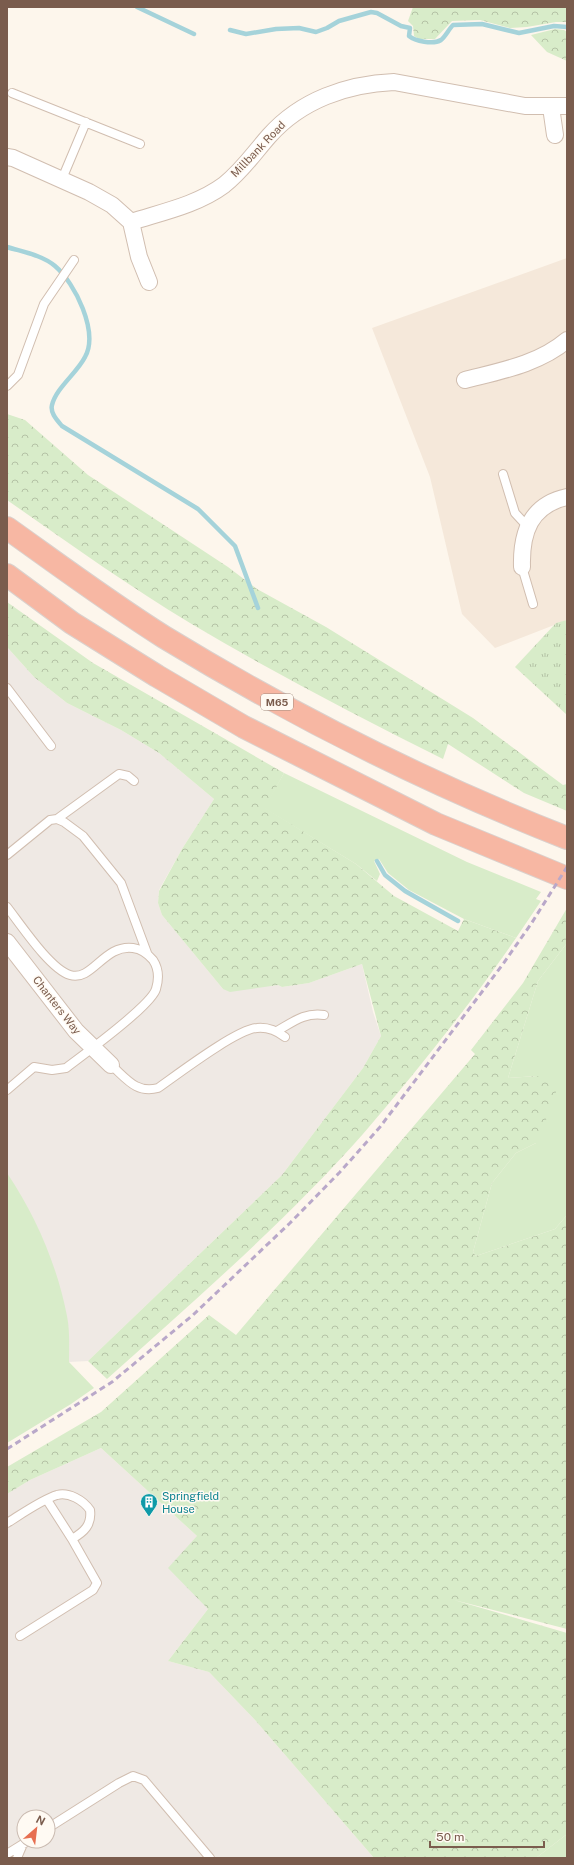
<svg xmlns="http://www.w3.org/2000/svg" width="574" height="1865" viewBox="0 0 574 1865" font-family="'Public Sans',sans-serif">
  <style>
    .residential { fill: #f5e8da }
    .industrial { fill: #efe9e4; fill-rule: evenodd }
    .grass { fill: #d8ecc9 }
    .forest { fill: url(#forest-crowns) }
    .park { fill: url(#park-tufts) }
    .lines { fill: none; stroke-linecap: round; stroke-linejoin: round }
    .stream { stroke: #a5d3da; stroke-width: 4.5 }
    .service-casing { stroke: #d1beb0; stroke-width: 10 }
    .minor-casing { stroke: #d1beb0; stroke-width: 18 }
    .motorway-casing { stroke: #dad1cd; stroke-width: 24 }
    .service { stroke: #fff; stroke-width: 8 }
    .minor { stroke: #fff; stroke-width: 16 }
    .motorway { stroke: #f7b7a3; stroke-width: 22 }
    .rail { stroke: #b9a8c9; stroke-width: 3; stroke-dasharray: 6 4; stroke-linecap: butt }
    .labels { text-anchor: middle; stroke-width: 3; stroke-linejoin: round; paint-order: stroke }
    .shield { fill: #fffaf3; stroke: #a28b7f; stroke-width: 1 }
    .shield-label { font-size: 10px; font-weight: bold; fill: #7a5c4d }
    .street-label { font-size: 11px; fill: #7a5c4d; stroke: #fffaf3 }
    .culture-label { font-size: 11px; fill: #0d838f; stroke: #fffaf3; text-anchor: start }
  </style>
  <defs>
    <pattern id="forest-crowns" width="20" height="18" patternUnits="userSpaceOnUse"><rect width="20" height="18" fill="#d8ecc9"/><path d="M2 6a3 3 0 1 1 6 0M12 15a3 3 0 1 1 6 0" fill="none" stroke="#b4c2a5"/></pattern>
    <pattern id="park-tufts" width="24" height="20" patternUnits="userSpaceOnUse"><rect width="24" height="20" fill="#d8ecc9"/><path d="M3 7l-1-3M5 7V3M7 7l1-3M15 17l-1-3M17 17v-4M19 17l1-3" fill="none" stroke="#b4c2a5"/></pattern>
  </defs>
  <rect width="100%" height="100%" fill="#fdf6ec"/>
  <path class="residential" d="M567 258V620L495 648 462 614 430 477 372 328Z"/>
  <path class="industrial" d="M7 647 34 677 67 703 121 730 159 753 214 799 182 849 159 890 158 903 162 915 223 989 278 985 282 987 309 983 362 964 373 1012 381 1036 363 1068 282 1175 88 1361 69 1362 7 1409Z
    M101 1448 197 1536 208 1609 168 1661 209 1672 255 1720 374 1858H7V1494L30 1480ZM24 1817H48V1841H24Z"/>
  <path class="grass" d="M284 773 467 862 541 892 536 899 541 901 516 938 464 919 409 890 388 873 379 859 374 861 380 874 377 881 356 864 264 808Z
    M567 943V1215L555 1229 476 1256 473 1252 492 1183 516 1153 536 1143 537 1076 508 1078 538 981Z
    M7 1173C36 1216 57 1265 67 1316 70 1331 69 1347 69 1362L94 1388 71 1404 7 1443Z
    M567 1834V1858H536Z"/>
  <path class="forest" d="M413 7H567V22H556L527 27 510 28 480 20 452 21 435 39H419L414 36 413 26 408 21Z
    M555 29 564 30 567 32V61L547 52 531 35Z
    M7 414 25 420 88 475 228 567 257 589 326 627 473 718 563 785 567 784V811L524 793 448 744 443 759C357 716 272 672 190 623 127 585 67 542 7 500Z
    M7 602 93 663 284 773 265 808 356 864 394 896 458 931 464 919 516 938C469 1006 417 1071 363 1134 285 1222 195 1300 107 1379L88 1361 282 1175 363 1068 381 1036 362 964 309 983 282 987 278 985 230 992 223 989 162 915 158 903 159 891 182 849 214 799 159 753 121 730 67 703 34 677 7 647Z
    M567 908V943L538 981 508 1078 537 1076 557 1084 555 1099 536 1143 516 1153 492 1183 473 1252 476 1256 555 1229 567 1215V1629L454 1600 567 1633V1834L536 1858H374L255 1720 209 1672 168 1661 208 1609 168 1568 197 1536 101 1448 30 1480 7 1494V1467L101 1412 209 1315 236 1335 475 1054 471 1050 523 983Z"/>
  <path class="park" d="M567 620V715L515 667 556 623Z"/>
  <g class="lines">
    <path class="stream" d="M137 7 194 34
      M230 30 246 34 276 29 299 28 316 32 327 28 339 21 371 12 377 13 401 26 410 28 409 36C415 41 433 45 441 40 445 37 449 29 453 25L482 24 519 33 554 26 567 27
      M7 247C23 252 42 255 55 266 75 283 99 332 85 357 77 373 56 388 52 405 50 413 57 420 62 426L198 509 235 546 258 608
      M377 861 385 875 405 891 458 921"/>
    <g class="service-casing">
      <path id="service" d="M12 93 140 144
        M62 179 86 122
        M7 386 18 375 44 304 74 260
        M503 474 515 513 528 527
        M522 567 533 604
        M7 688 51 746
        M57 819 119 774 128 776 134 781
        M7 855 50 820 57 819 64 822 83 836 121 883 147 953
        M7 907C21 925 50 969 70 975 92 982 104 944 133 948 141 949 148 954 153 960 159 969 159 979 156 989 151 1006 83 1055 66 1068L52 1070 34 1067 7 1090
        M277 1031C293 1022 305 1012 324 1015
        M111 1065C126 1078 136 1094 158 1088 178 1074 237 1029 257 1028 267 1027 277 1031 285 1037
        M7 1523C20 1515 43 1499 57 1495 69 1492 83 1500 90 1510 92 1525 84 1532 72 1539
        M20 1636 93 1590 97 1583 72 1539 47 1500
        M48 1828 119 1783 133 1776 144 1780 210 1858
        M7 1854 28 1841
        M17 1858 23 1844"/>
    </g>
    <g class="minor-casing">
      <path id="minor" d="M551 107 555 135
        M7 157 13 158 89 192 112 205 131 222C162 212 197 205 224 185 243 170 254 153 269 136 301 100 347 84 394 82L525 106H567
        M131 222 139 257 149 282
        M465 380C500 371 539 364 567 340
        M522 567C521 533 530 505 567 497
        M7 942 76 1031 111 1065"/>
    </g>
    <g class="motorway-casing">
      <path id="motorway" d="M7 528C59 565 110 603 164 637 292 715 427 783 567 838
        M7 575 72 623 157 676 244 727 436 824 567 878"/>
    </g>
    <use href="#service" class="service"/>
    <use href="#minor" class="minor"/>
    <use href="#motorway" class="motorway"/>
    <path class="rail" d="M7 1449 112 1382 193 1315 290 1223 340 1172 380 1127 503 964 531 924 567 867"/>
  </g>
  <defs>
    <g id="building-pin" transform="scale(0.9)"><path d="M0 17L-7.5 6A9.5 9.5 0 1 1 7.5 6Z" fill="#0f9aa8" stroke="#fffaf3"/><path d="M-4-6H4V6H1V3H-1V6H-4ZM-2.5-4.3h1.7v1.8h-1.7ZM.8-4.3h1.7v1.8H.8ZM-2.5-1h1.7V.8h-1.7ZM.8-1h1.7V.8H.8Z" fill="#fff"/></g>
  </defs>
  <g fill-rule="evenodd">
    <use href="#building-pin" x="149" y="1502"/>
  </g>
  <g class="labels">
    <rect class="shield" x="261" y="694" width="32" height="16" rx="3"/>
    <g class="shield-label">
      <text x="277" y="706">M65</text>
    </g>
    <g class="street-label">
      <text transform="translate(258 149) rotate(-46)" y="4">Millbank Road</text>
      <text transform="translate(57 1005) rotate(52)" y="4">Chanters Way</text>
    </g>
    <g class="culture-label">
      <text x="162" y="1500">Springfield<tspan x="162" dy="13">House</tspan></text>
    </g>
  </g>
  <rect width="574" height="1865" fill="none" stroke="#7a5c4d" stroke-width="16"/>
  <g transform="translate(36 1829) rotate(28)"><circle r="19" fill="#fffaf3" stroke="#cabbb1"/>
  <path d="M0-3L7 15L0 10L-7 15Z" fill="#e76f51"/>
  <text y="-6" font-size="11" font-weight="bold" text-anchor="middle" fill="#7a5c4d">N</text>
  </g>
  <path d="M430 1841v6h114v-6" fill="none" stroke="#7a5c4d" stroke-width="2"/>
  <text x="436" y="1841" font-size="12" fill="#7a5c4d" stroke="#fffaf3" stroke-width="3" paint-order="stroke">50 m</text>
</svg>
